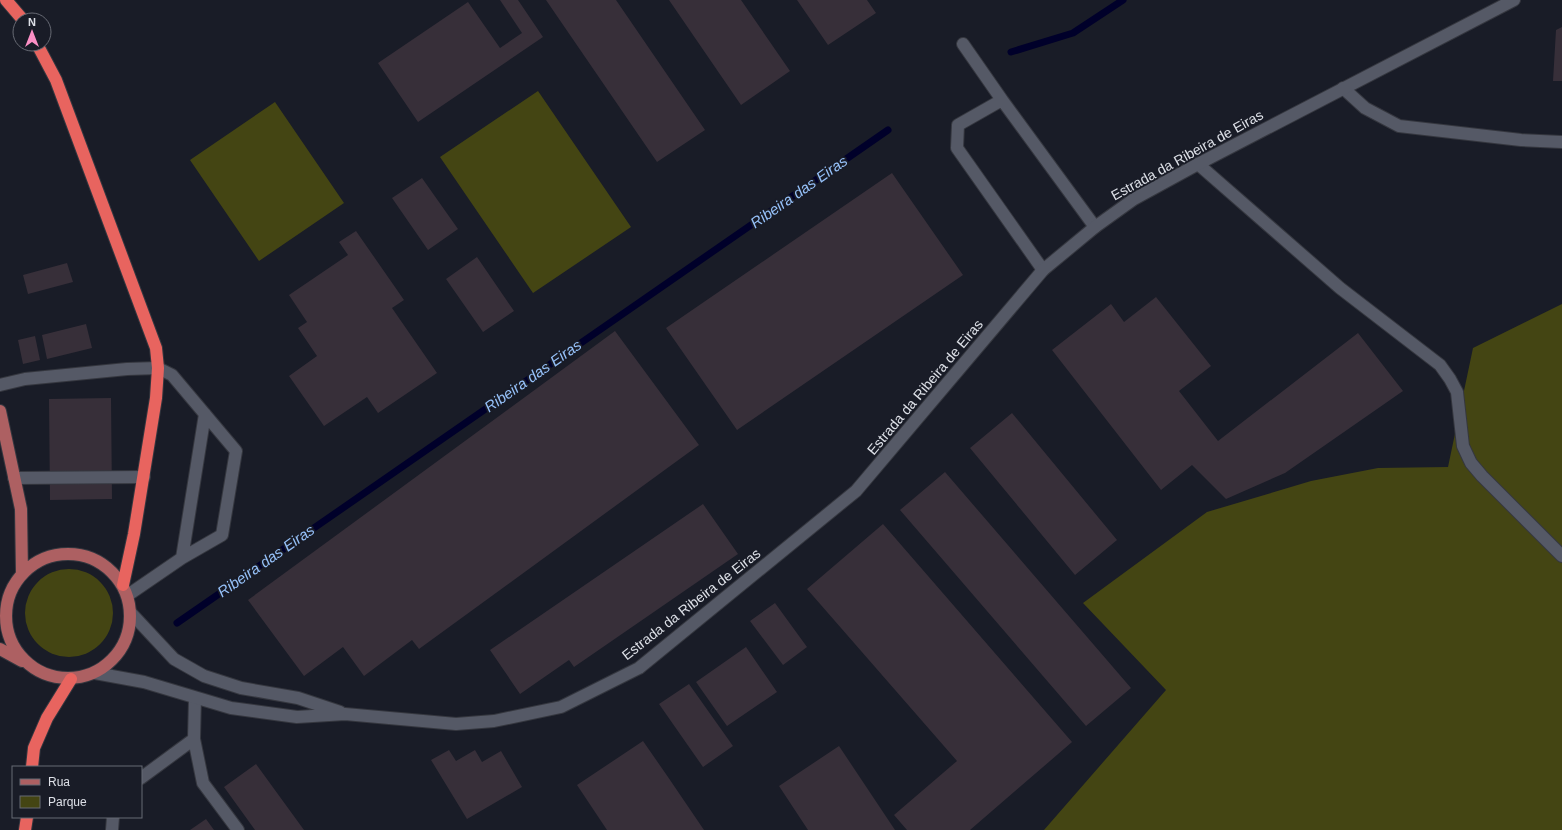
<svg xmlns="http://www.w3.org/2000/svg" width="1562" height="830" viewBox="0 0 1562 830" font-family="Arial,sans-serif">
  <style>
    .green { fill: #444513 }
    .lines { fill: none; stroke-linecap: round; stroke-linejoin: round }
    .stream { stroke: #00002a; stroke-width: 7 }
    .building { fill: #372f39 }
    .lane-casing { stroke: #35373f; stroke-width: 14 }
    .street-casing { stroke: #35373f; stroke-width: 14 }
    .secondary-casing { stroke: #35373f; stroke-width: 14 }
    .primary-casing { stroke: #35373f; stroke-width: 14 }
    .highway-casing { stroke: #35373f; stroke-width: 14 }
    .lane { stroke: #555966; stroke-width: 12 }
    .street { stroke: #555966; stroke-width: 12 }
    .secondary { stroke: #555966; stroke-width: 12 }
    .primary { stroke: #ad6062; stroke-width: 12 }
    .highway { stroke: #e8645f; stroke-width: 12 }
    .labels { text-anchor: middle; stroke-width: 3.5; stroke-linejoin: round; paint-order: stroke }
    .street-label { font-size: 14px; fill: #dde0e7; stroke: #191c27 }
    .water-label { font-size: 15px; font-style: italic; fill: #96c1f9; stroke: #191c27 }
  </style>
  <rect width="100%" height="100%" fill="#191c27"/>
  <path class="green" d="M538 91 631 227 533 293 440 157Z
    M275 102 344 203 259 261 190 160Z
    M1562 304V830H1044L1166 690 1083 603 1207 512 1311 481 1378 468 1448 467 1473 348Z
    M25 613a44 44 0 1 1 88 0a44 44 0 1 1-88 0Z"/>
  <g class="lines">
    <path class="stream" d="M1011 52 1073 33 1123 0
      M177 623 888 130"/>
  </g>
  <path class="building" d="M500 0H518L543 37 418 122 378 63 468 2 500 48 522 33Z
    M546 0H616L705 130 657 162Z
    M669 0H741L790 71 741 105Z
    M797 0H867L876 13 828 45Z
    M1562 27V81H1553L1556 30Z
    M892 173 963 275 737 430 666 328Z
    M422 178 458 229 428 250 392 198Z
    M356 231 404 300 392 308 437 373 378 413 367 397 324 426 289 376 317 356 298 328 307 322 289 295 348 255 339 242Z
    M477 257 514 311 483 332 446 279Z
    M67 263 73 282 28 294 23 275Z
    M1156 297 1211 366 1179 391 1218 441 1358 333 1403 391 1285 473 1226 499 1192 465 1161 490 1052 350 1111 304 1124 322Z
    M86 324 92 348 47 359 42 335Z
    M615 331 699 445 419 649 412 640 364 676 343 647 304 676 248 600Z
    M35 336 40 360 23 364 18 340Z
    M111 398 112 499 50 500 49 399Z
    M1012 413 1117 540 1075 575 970 448Z
    M945 472 1131 688 1086 726 900 510Z
    M703 504 738 554 574 667 569 660 520 694 490 650Z
    M883 524 1072 742 970 830H907L894 815 957 761 807 589Z
    M775 603 807 647 783 665 750 621Z
    M746 647 777 692 727 726 696 682Z
    M689 684 733 746 703 767 659 704Z
    M643 741 668 777 704 830H607L577 785Z
    M839 746 895 830H808L779 786Z
    M449 750 456 761 475 750 482 762 501 751 522 787 467 819 431 760Z
    M256 764 304 830H255L224 787Z
    M206 819 214 830H190Z"/>
  <g class="lines">
    <g class="lane-casing">
      <path id="lane" d="M963 44 1002 100
        M1343 88 1365 108 1399 126 1521 140 1562 142
        M1043 270 957 148 958 125 1002 100 1095 227
        M0 385 25 379 127 369 158 368 172 375 236 451 222 535 182 558 128 595
        M14 478 144 477
        M182 558 205 414
        M195 698 194 739 203 783 238 830
        M141 778 194 739
        M112 830 113 817"/>
    </g>
    <g class="street-casing">
      <path id="street" d="M1198 164 1340 288 1440 365 1450 379 1457 392 1463 446 1471 463 1482 476 1562 556"/>
    </g>
    <g class="secondary-casing">
      <path id="secondary" d="M131 613 174 659 204 676 241 688 298 698 340 712
        M95 673 144 682 231 708 297 717 345 714 456 724 494 721 561 707 639 668 856 491 1043 270 1095 227 1134 199 1198 164 1514 0"/>
    </g>
    <g class="primary-casing">
      <path id="primary" d="M0 411 21 509 22 574
        M6 616a62 62 0 1 1 124 0a62 62 0 1 1-124 0Z
        M0 649 22 661"/>
    </g>
    <g class="highway-casing">
      <path id="highway" d="M6 0 23 20
        M37 44 56 80 156 348 158 368 156 398 134 534 123 585
        M32 767 34 748 47 718 71 679
        M25 830 27 817"/>
    </g>
    <use href="#lane" class="lane"/>
    <use href="#street" class="street"/>
    <use href="#secondary" class="secondary"/>
    <use href="#primary" class="primary"/>
    <use href="#highway" class="highway"/>
  </g>
  <g class="labels">
    <g class="street-label">
      <text transform="translate(1187 155) rotate(-29)" y="5">Estrada da Ribeira de Eiras</text>
      <text transform="translate(925 387) rotate(-50)" y="5">Estrada da Ribeira de Eiras</text>
      <text transform="translate(691 604) rotate(-38)" y="5">Estrada da Ribeira de Eiras</text>
    </g>
    <g class="water-label">
      <text transform="translate(799 192) rotate(-35)" y="5">Ribeira das Eiras</text>
      <text transform="translate(533 376) rotate(-35)" y="5">Ribeira das Eiras</text>
      <text transform="translate(266 561) rotate(-35)" y="5">Ribeira das Eiras</text>
    </g>
  </g>
  <rect x="12" y="766" width="130" height="52" fill="#191c27" stroke="#676a74"/>
  <rect x="20" y="779" width="20" height="6" fill="#ad6062" stroke="#676a74"/>
  <text x="48" y="786" font-size="12" fill="#dde0e7">Rua</text>
  <rect x="20" y="796" width="20" height="12" fill="#444513" stroke="#676a74"/>
  <text x="48" y="806" font-size="12" fill="#dde0e7">Parque</text>
  <g transform="translate(32 32)"><circle r="19" fill="#191c27" stroke="#676a74"/>
  <path d="M0-3L7 15L0 10L-7 15Z" fill="#fb8fc5"/>
  <text y="-6" font-size="11" font-weight="bold" text-anchor="middle" fill="#dde0e7">N</text>
  </g>
</svg>
